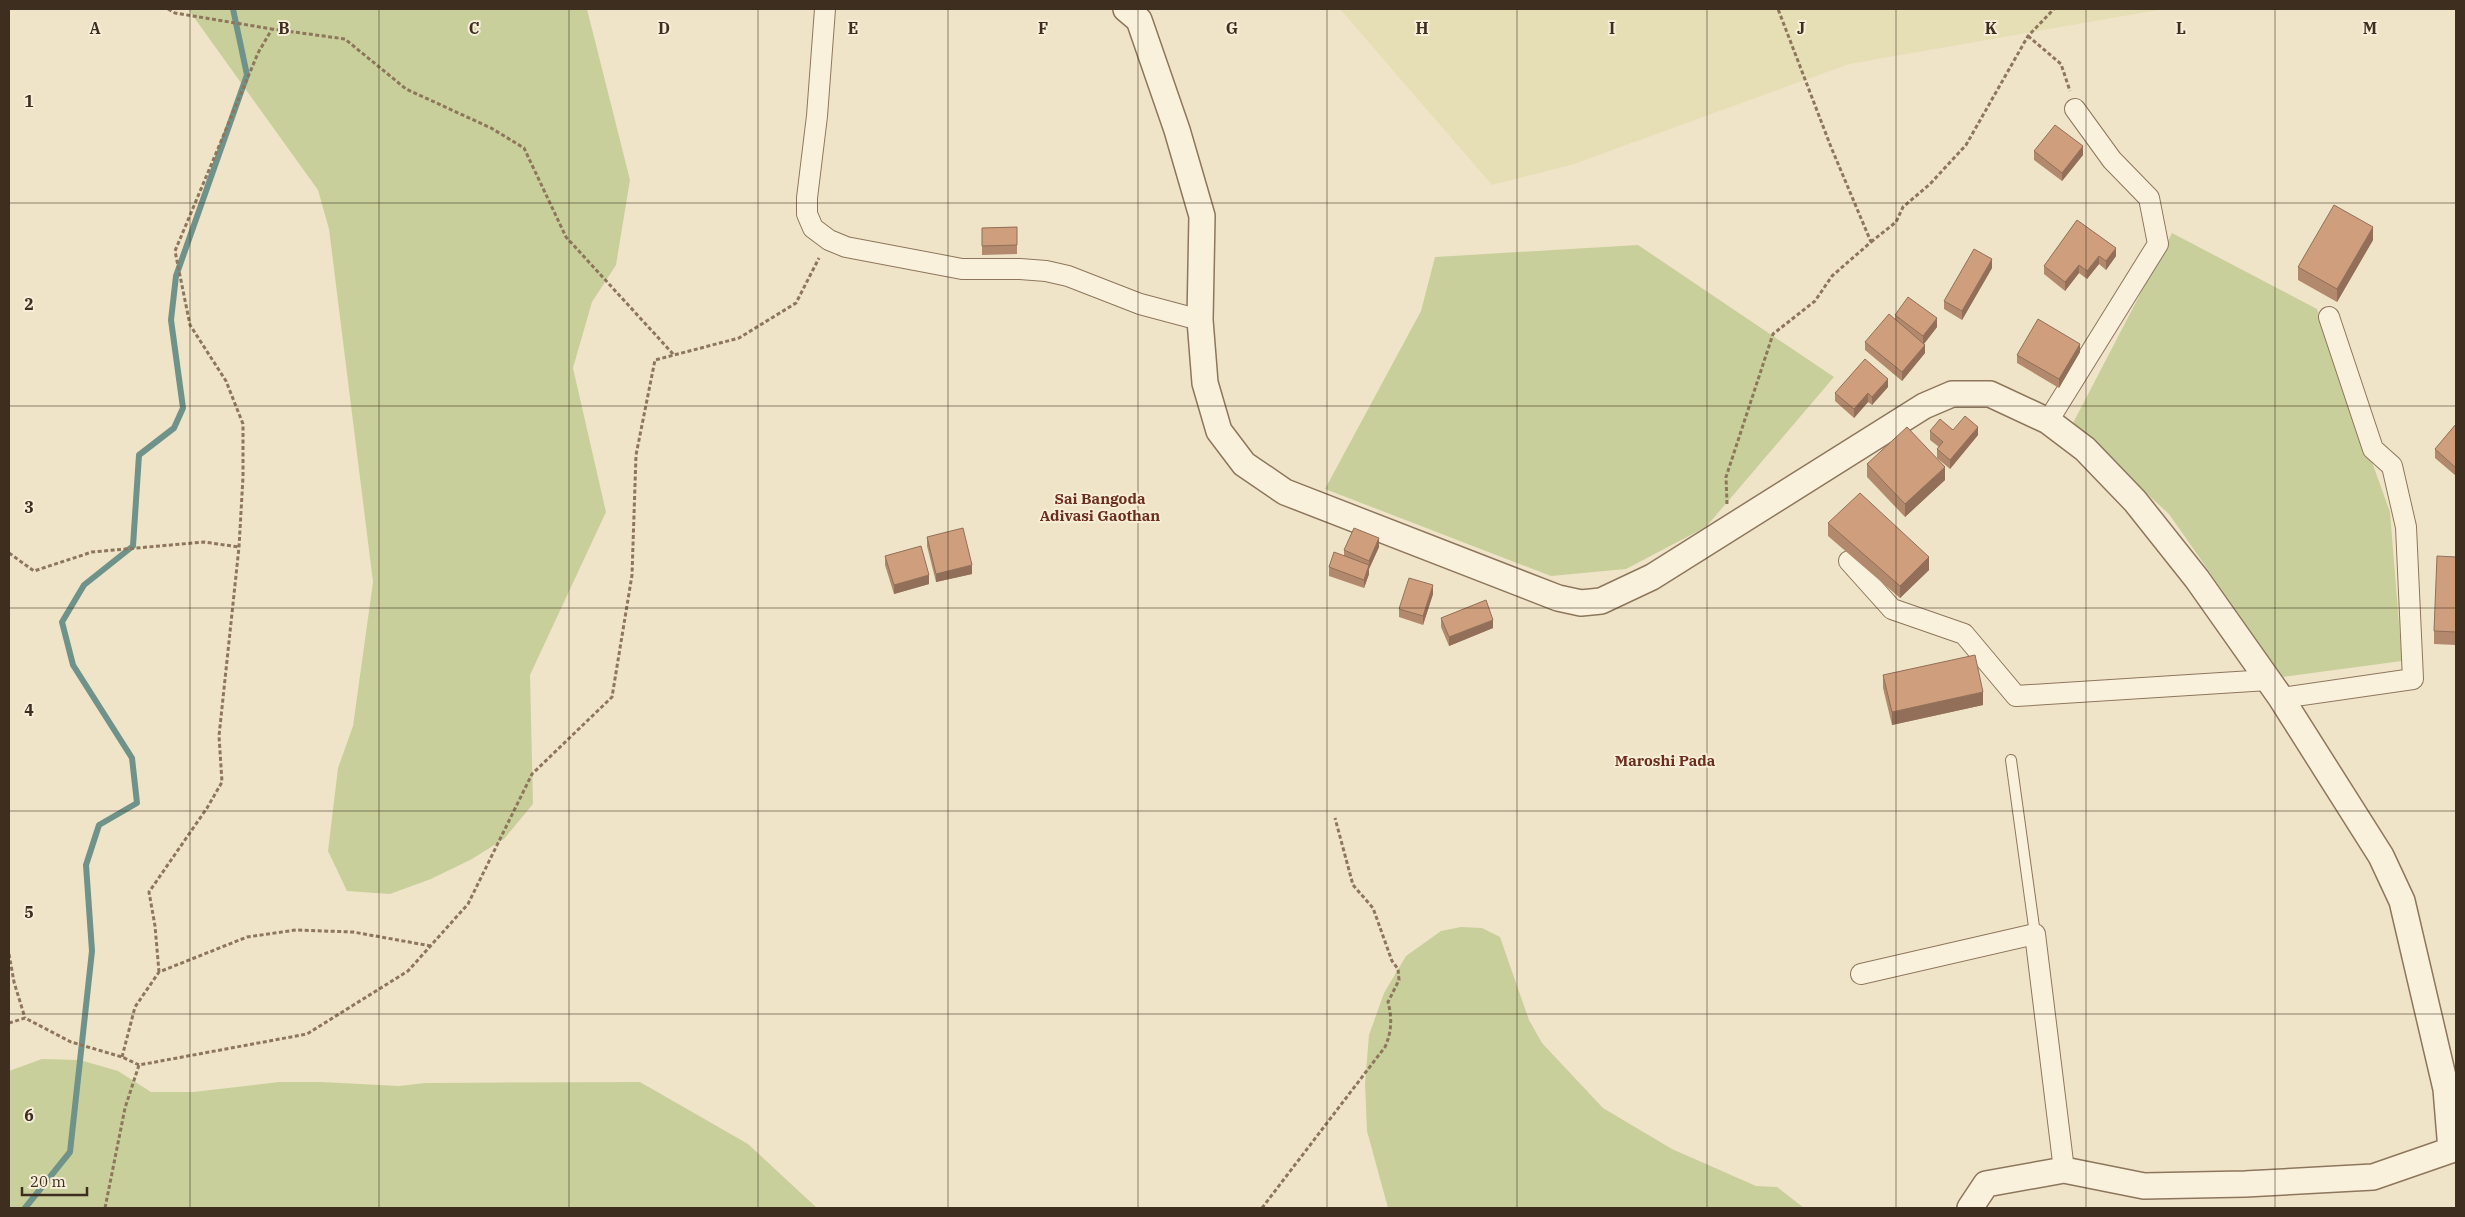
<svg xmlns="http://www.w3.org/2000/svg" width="2465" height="1217" viewBox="0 0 2465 1217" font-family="'IBM Plex Serif',serif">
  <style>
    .farmland { fill: #e6deb5 }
    .green { fill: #c9cf9b }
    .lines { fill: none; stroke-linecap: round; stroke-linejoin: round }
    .stream { stroke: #6f938a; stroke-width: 6 }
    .service-casing { stroke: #8d765c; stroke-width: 12 }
    .minor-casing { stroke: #8d765c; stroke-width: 22 }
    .tertiary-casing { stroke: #8d765c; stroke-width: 28 }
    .path { stroke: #8d765c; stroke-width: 3; stroke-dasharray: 4 2.5; stroke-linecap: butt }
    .service { stroke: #faf1dc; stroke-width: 10 }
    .minor { stroke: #faf1dc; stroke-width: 20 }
    .tertiary { stroke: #faf1dc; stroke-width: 25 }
    .wall { fill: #b2896c }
    .shaded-wall { fill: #916f58 }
    .building { fill: #cf9f7d; stroke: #916f58 }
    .grid { fill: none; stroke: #3d2e20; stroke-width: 1; stroke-opacity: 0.55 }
    .labels { text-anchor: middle; stroke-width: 4; stroke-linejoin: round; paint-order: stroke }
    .neighbourhood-label { font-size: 15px; font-weight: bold; fill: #6b2e1e; stroke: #f7eed8 }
    .grid-label { font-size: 16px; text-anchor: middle; font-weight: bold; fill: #3d2e20; stroke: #f7eed8; stroke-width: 4; stroke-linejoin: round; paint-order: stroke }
  </style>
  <rect width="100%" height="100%" fill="#f0e4c8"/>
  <path class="farmland" d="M1340 9H2164L1849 64 1574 164 1492 185Z"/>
  <path class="green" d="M188 9H587L630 180 616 265 592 302 573 368 606 512 530 675 533 804 504 839 472 859 431 879 390 894 347 891 328 851 338 768 353 726 373 582 329 229 318 190Z
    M2172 233 2317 309 2390 512 2402 661 2283 677 2169 514 2072 425Z
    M1638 245 1834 377 1706 527 1626 569 1551 576 1325 489 1421 311 1435 257Z
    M1461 927 1482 928 1500 937 1529 1020 1542 1043 1603 1108 1672 1149 1756 1186 1777 1187 1804 1208H1388L1367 1131 1365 1084 1369 1035 1384 993 1406 956 1441 931Z
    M42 1059 80 1060 118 1071 151 1092H193L279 1082H321L399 1086 425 1083 640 1082 748 1144 817 1208H9V1071Z"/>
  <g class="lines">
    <path class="stream" d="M25 1208 70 1152 92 951 86 865 99 825 137 803 132 758 73 665 62 622 84 585 133 546 139 455 174 428 183 408 171 320 176 276 247 75 233 9"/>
    <g class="service-casing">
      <path id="service" d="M2011 760 2035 934"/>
    </g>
    <g class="minor-casing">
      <path id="minor" d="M825 9 817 116 807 198V214L813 228 829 240 846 247 962 269H1020L1046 271 1068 276 1140 304 1200 320
        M2048 421 2158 244 2149 198 2112 160 2075 109
        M1849 561 1892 609 1964 634 2016 696 2268 680
        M2281 698 2413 679 2406 527 2392 466 2373 449 2329 317
        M1861 974 2035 934 2064 1170"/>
    </g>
    <g class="tertiary-casing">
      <path id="tertiary" d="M1126 9 1139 20 1177 130 1202 216 1200 320 1205 383 1219 431 1244 464 1285 492 1558 598 1581 603 1601 601 1652 577 1924 406 1952 394H1990L2048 421 2085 449 2135 501 2197 579 2281 698 2381 856 2402 901 2446 1089 2451 1150 2373 1177 2245 1184 2144 1186 2064 1170 1986 1184 1970 1208"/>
    </g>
    <path class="path" d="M168 9 175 13 272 29
      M2028 36 2061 64 2070 91
      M1871 242 1896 222 1903 207 1930 184 1966 145 2028 36 2054 9
      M1727 504 1726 477 1773 334 1815 301 1832 276 1871 242 1831 147 1778 9
      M9 553 34 571 92 552 204 542 239 547
      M9 954 14 982 25 1018
      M159 972 155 926 149 892 207 808 222 782 219 736 239 547 243 477V424L226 381 190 325 175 251 258 53 272 29 345 39 406 89 491 128 524 148 566 237 674 355
      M9 1023 25 1018 71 1042 122 1057 139 1065 307 1034 408 971 468 904 532 774 612 697 632 575 636 455 655 360 739 338 796 303 819 258
      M122 1057 135 1007 159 972 247 937 296 930 353 932 431 946
      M105 1208 125 1108 139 1065
      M1262 1208 1385 1047C1392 1031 1392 1018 1388 1002L1399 980 1398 969 1392 961 1373 908 1353 885 1335 818"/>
    <use href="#service" class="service"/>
    <use href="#minor" class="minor"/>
    <use href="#tertiary" class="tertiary"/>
  </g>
  <path class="wall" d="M2034 151 2083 155 2062 181 2034 160Z
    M2077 220 2116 256 2106 270 2099 264 2087 279 2079 273 2065 291 2044 274V266Z
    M1017 227V254L982 255V228Z
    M2373 240 2337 302 2298 280V267Z
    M1992 268 1962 320 1944 309V301Z
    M1895 315 1937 327 1924 344 1925 353 1902 381 1865 350V342L1895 320Z
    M2080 352 2059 388 2017 363V355Z
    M1888 387 1872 405 1868 402 1854 418 1835 401V393Z
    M2456 424V476L2435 458V449Z
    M1953 430 1978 435 1950 469 1937 458V449L1939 447 1930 440V431Z
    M1867 464 1945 480 1905 517 1867 477Z
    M1828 523 1929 570 1900 598 1828 536Z
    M927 537 972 574 936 582 927 546Z
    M1379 547 1369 569V574L1364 588 1329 576V567L1344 556V550Z
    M885 556 929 584 894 594 885 565Z
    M2456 557V645L2434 644V631Z
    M1433 594 1423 625 1399 617V609Z
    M1441 618 1493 628 1449 646 1441 627Z
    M1883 675 1983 705 1892 725 1883 688Z"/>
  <path class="shaded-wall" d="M2083 146V155L2062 181V173Z
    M2373 227V240L2337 302V289Z
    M2116 248V256L2106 270V261Z
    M2099 256V264L2087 279V271Z
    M1992 259V268L1962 320V311Z
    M2079 265V273L2065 291V282Z
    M1937 318V327L1923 345V336Z
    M2080 344V352L2059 388V379Z
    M1925 345V353L1902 381V372Z
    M1888 379V387L1872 405V397Z
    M1868 393V402L1854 418V409Z
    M1978 427V435L1950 469V460Z
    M1945 467V480L1905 517V504Z
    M1379 538V547L1369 569V574L1364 588V580L1369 565V561Z
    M1929 557V570L1900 598V586Z
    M972 565V574L936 582V574Z
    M929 575V584L894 594V585Z
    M1433 585V594L1423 625V616Z
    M1493 620V628L1449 646V637Z
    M1983 692V705L1892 725V712Z"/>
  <path class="building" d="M2055 125 2083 146 2062 173 2034 151Z
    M2334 205 2373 227 2337 289 2298 267Z
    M2077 220 2116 248 2106 261 2099 256 2087 271 2079 265 2065 282 2044 266Z
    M1017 227V245L982 246V228Z
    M1974 249 1992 259 1962 311 1944 301Z
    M1908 297 1937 318 1923 336 1895 315Z
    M1889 314 1925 345 1902 372 1865 342Z
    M2038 319 2080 344 2059 379 2017 355Z
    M1865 359 1888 379 1872 397 1868 393 1854 409 1835 393Z
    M1965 416 1978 427 1950 460 1937 449 1943 442 1930 431 1940 419 1953 430Z
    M2456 424V468L2435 449Z
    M1907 427 1945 467 1905 504 1867 464Z
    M1860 493 1929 557 1900 586 1828 523Z
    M963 528 972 565 936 574 927 537Z
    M1354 528 1379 538 1369 561 1344 550Z
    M921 546 929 575 894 585 885 556Z
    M1334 552 1369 565 1364 580 1329 567Z
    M2437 556 2456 557V632L2434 631Z
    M1409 578 1433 585 1423 616 1399 609Z
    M1486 600 1493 620 1449 637 1441 618Z
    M1975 655 1983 692 1892 712 1883 675Z"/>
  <path class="grid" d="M190 9V1208M379 9V1208M569 9V1208M758 9V1208M948 9V1208M1138 9V1208M1327 9V1208M1517 9V1208M1707 9V1208M1896 9V1208M2086 9V1208M2275 9V1208M9 203H2456M9 406H2456M9 608H2456M9 811H2456M9 1014H2456"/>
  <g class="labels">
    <g class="neighbourhood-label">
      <text x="1100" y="504">Sai Bangoda<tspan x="1100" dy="17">Adivasi Gaothan</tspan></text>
      <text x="1665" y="766">Maroshi Pada</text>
    </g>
  </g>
  <g class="grid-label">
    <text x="95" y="34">A</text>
    <text x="284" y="34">B</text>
    <text x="474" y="34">C</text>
    <text x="664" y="34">D</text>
    <text x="853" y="34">E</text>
    <text x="1043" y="34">F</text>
    <text x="1232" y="34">G</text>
    <text x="1422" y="34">H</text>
    <text x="1612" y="34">I</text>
    <text x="1801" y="34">J</text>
    <text x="1991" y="34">K</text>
    <text x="2181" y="34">L</text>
    <text x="2370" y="34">M</text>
    <text x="29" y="107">1</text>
    <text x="29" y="310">2</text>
    <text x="29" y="513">3</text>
    <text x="29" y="716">4</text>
    <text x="29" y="918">5</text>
    <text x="29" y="1121">6</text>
  </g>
  <rect width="2465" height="1217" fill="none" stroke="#3d2e20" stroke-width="20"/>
  <path d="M22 1187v8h65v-8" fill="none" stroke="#3d2e20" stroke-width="2.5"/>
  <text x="30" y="1187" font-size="15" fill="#3d2e20" stroke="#f7eed8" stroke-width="4" paint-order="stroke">20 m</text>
</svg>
